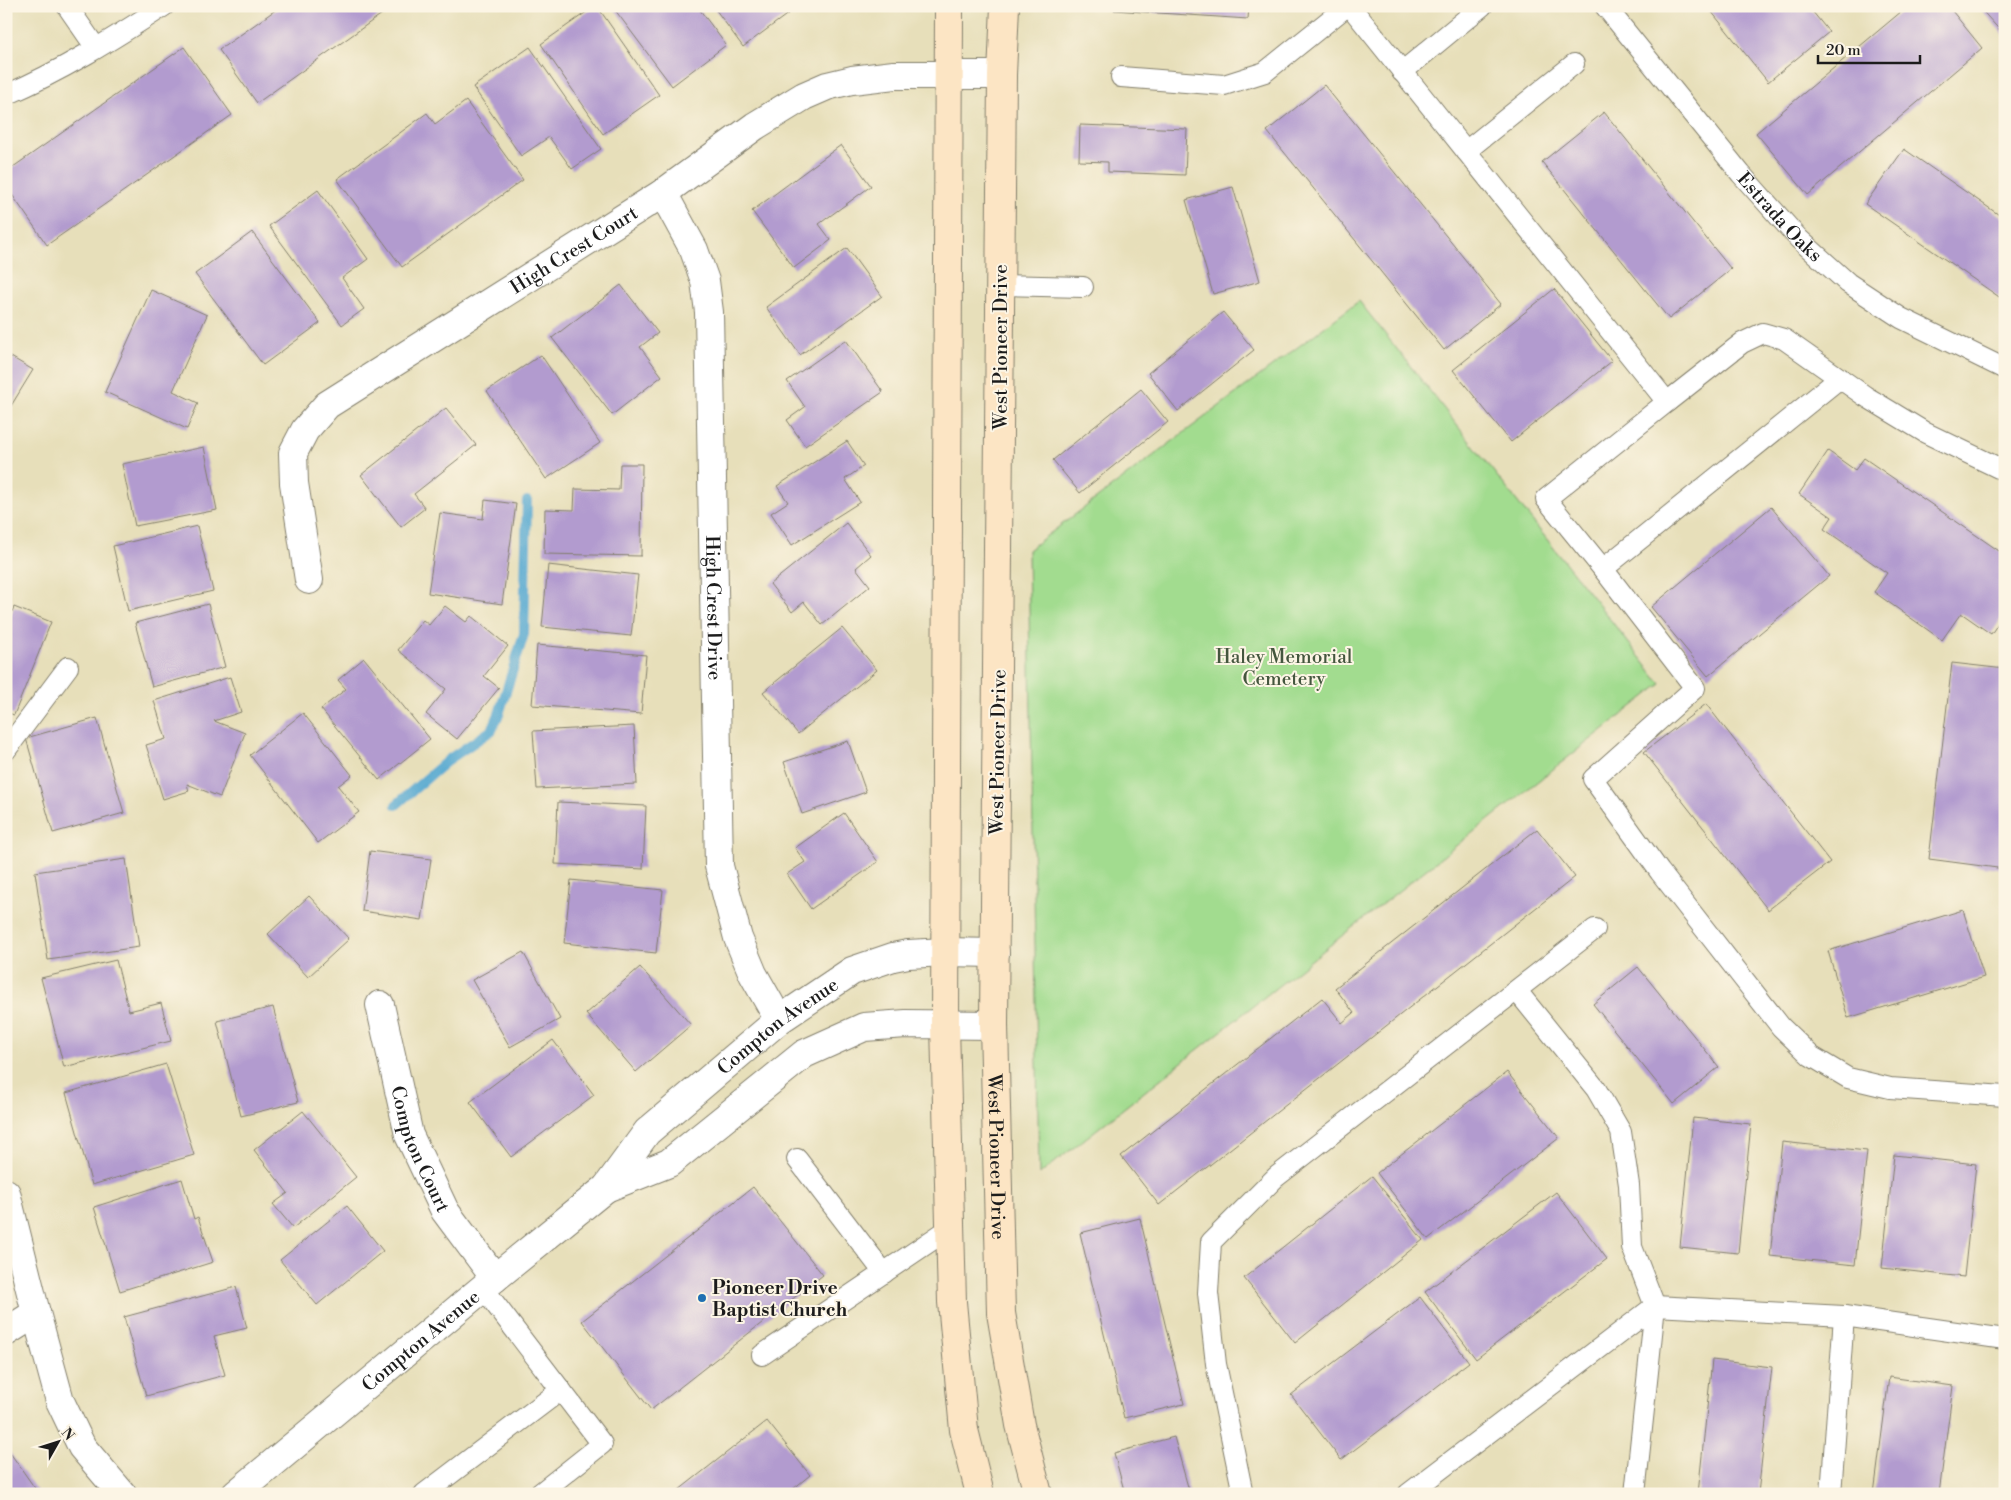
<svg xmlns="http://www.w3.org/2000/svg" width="2011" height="1500" viewBox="0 0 2011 1500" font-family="'Libre Bodoni',serif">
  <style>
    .green { fill: #a2dc8f; stroke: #5f7c56 }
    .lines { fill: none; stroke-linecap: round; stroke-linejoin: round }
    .stream { stroke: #54a8d0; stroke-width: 10 }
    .building { fill: #b29bcf }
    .service-casing { stroke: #827e6b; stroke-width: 22 }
    .minor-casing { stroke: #827e6b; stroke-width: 30 }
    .tertiary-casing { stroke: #827e6b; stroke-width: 30 }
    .secondary-casing { stroke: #827e6b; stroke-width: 30 }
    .service { stroke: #fff; stroke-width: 20 }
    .minor { stroke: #fff; stroke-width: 28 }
    .tertiary { stroke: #fff; stroke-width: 28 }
    .secondary { stroke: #fce5c4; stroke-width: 28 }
    .poi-dot { fill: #1f6fb2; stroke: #fcf5e5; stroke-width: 2 }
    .labels { text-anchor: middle; stroke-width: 4; stroke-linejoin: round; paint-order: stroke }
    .street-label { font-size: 19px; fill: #1c1c1c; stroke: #fcf5e5 }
    .park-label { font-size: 19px; fill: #44563e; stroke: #fcf5e5 }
    .poi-label { font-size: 19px; font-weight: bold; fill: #1c1c1c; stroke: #fcf5e5; text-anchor: start }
  </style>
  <rect width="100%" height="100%" fill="#fcf5e5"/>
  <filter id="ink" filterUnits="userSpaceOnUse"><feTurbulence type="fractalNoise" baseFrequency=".02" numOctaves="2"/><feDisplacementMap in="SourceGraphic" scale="10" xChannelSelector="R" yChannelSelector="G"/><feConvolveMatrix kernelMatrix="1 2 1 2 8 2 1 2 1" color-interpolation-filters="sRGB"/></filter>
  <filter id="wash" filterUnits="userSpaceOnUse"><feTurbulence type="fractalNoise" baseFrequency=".0096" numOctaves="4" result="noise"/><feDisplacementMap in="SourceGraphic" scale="20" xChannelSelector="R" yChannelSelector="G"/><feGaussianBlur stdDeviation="1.12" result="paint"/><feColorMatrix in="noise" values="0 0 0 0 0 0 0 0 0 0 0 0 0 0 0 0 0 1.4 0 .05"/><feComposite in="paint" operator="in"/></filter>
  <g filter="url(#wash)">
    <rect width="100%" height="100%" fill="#e7dfba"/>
    <path class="green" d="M1359 301 1661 684 1039 1175 1028 550Z"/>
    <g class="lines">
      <path class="stream" d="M396 805 448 760 492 730 499 714 524 634 527 501"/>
    </g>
    <g id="blocks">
      <path class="building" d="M281 6H393L257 103 219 50Z
        M595 6H597L659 95 603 134 541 44Z
        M612 6H697L726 45 672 86Z
        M713 6H790L793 10 743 47Z
        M1115 6H1249L1248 19 1114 10Z
        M1707 6H1808L1829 32 1768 82Z
        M1908 6H1948L1982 48 1808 195 1756 133Z
        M1978 6H2005V36Z
        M184 47 232 115 47 245 6 186V172Z
        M530 47 601 149 572 169 549 137 521 156 473 87Z
        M1324 85 1501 304 1444 350 1267 131Z
        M466 101 523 180 402 267 337 179 427 113 435 124Z
        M1604 112 1731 269 1669 319 1542 162Z
        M1080 125 1187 129 1185 175 1108 172V162L1079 161Z
        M841 145 871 186 819 224 831 240 794 268 752 211Z
        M1904 149 2005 219V301L1865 204Z
        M1233 187 1260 281 1213 294 1186 200Z
        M318 190 368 259 342 278 364 309 342 325 269 226Z
        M252 232 320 323 263 365 195 274Z
        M847 248 882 296 800 355 766 307Z
        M621 285 658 333 640 347 662 376 612 415 552 338Z
        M1554 289 1612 361 1511 442 1453 370Z
        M151 290 207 315 173 391 198 403 187 429 105 392Z
        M1223 312 1254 350 1178 411 1148 373Z
        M846 340 883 392 805 446 787 420 805 407 787 381Z
        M6 354 33 370 6 414Z
        M541 355 600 443 546 479 487 391Z
        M1141 389 1168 422 1080 493 1053 460Z
        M446 408 476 445 414 494 425 508 401 527 361 475Z
        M847 441 864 466 845 479 860 502 792 545 771 513 788 502 777 486Z
        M204 447 217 510 135 526 122 464Z
        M1828 451 1855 470 1864 458 2005 555V613L1991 634 1961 613 1942 640 1874 592 1887 573 1824 529 1832 517 1799 494Z
        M620 464H642L641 556 544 554 545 509 574 510 575 489 619 490Z
        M485 500 516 504 502 604 428 593 440 513 483 519Z
        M1771 507 1829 576 1708 676 1651 607Z
        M846 523 871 555 856 568 870 586 822 625 804 602 792 612 770 584Z
        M197 526 213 591 128 611 113 546Z
        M548 565 638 575 631 636 542 627Z
        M208 604 225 667 152 687 135 623Z
        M445 606 466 622 471 616 508 646 484 676 499 688 457 739 426 714 446 689 398 650 423 620 429 625Z
        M14 607 51 622 14 715 6 712V625Z
        M842 628 877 670 798 734 763 692Z
        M537 645 646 655 641 714 532 705Z
        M364 658 430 739 379 780 321 709 346 689 338 680Z
        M1952 663 2005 669V869L1929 859Z
        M230 677 241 712 214 721 245 733 220 797 187 784 189 791 163 799 146 745 166 739 154 701Z
        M1706 704 1830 862 1768 910 1644 752Z
        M303 713 352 775 338 786 359 812 318 843 250 755Z
        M97 718 124 813 53 833 26 738Z
        M634 726 637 784 537 789 533 731Z
        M848 741 866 792 802 814 784 762Z
        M558 802 646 806 643 869 555 864Z
        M844 813 878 862 811 909 787 874 805 862 795 848Z
        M1537 829 1575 877 1159 1205 1121 1156 1322 998 1342 1023 1354 1013 1335 988Z
        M370 851 431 859 422 920 362 911Z
        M126 859 139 947 48 960 35 872Z
        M571 880 663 890 656 953 564 943Z
        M309 896 349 939 308 977 268 934Z
        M1963 910 1984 977 1848 1018 1828 951Z
        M523 952 560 1019 510 1047 472 980Z
        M116 960 129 1011 161 1003 171 1041 64 1067 41 978Z
        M640 967 691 1025 636 1072 586 1014Z
        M1638 967 1719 1067 1674 1104 1593 1004Z
        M273 1007 298 1102 241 1116 217 1021Z
        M553 1040 594 1095 511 1157 470 1102Z
        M166 1064 194 1155 92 1185 66 1093Z
        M1507 1072 1559 1138 1428 1239 1377 1173Z
        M303 1111 356 1177 293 1228 273 1204 288 1193 254 1150Z
        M1693 1118 1751 1124 1738 1253 1680 1247Z
        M1782 1142 1867 1151 1855 1265 1770 1256Z
        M1894 1155 1976 1164 1964 1277 1882 1268Z
        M1372 1176 1423 1240 1295 1343 1244 1278Z
        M182 1179 194 1219 198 1217 213 1262 120 1291 94 1207Z
        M753 1187 823 1275 651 1410 582 1321Z
        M1556 1192 1607 1259 1476 1359 1425 1292Z
        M347 1206 383 1251 317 1305 280 1260Z
        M1140 1218 1184 1404 1124 1418 1080 1233Z
        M236 1287 247 1328 214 1336 225 1375 146 1396 124 1317Z
        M1420 1297 1469 1362 1341 1460 1291 1395Z
        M1712 1360 1772 1367 1758 1494H1698Z
        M1889 1377 1953 1386 1939 1494H1874Z
        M767 1421 810 1475 787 1494H674Z
        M1174 1437 1190 1494H1125L1114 1453Z
        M6 1447 39 1494H6Z"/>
    </g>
  </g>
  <g filter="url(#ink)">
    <use href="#blocks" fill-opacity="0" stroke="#827e6b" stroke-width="1"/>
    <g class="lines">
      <g class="service-casing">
        <g id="service">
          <path d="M67 6 96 48"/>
          <path d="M1350 6 1667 402 1742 343 1763 333 1784 339 1865 396 1926 433 2005 471"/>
          <path id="s1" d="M1605 6 1741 174 1799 239 1848 283 1901 318 2005 369"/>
          <path d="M1402 72 1482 6"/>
          <path d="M1121 77 1224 85 1265 72 1347 6"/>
          <path d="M6 95C62 71 113 39 164 6"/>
          <path d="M1466 151 1574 64"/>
          <path d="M1001 285 1083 287"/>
          <path d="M1667 402 1546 499 1603 569 1695 688 1593 779 1660 872 1781 1027 1811 1056 1848 1078 1890 1088 2005 1096"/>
          <path d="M1603 569 1840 378"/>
          <path d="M6 750 68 667"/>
          <path d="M1517 991 1596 1089 1621 1132 1629 1185 1632 1247 1655 1306 1635 1494"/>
          <path d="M797 1159 884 1273"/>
          <path d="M483 1288 602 1444 539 1494"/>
          <path d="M762 1355 950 1228"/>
          <path d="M424 1494 561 1390"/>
          <path d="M1243 1494 1216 1364 1208 1293 1211 1242 1276 1177 1595 929"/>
          <path d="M1408 1494 1655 1306 1844 1316 2005 1339"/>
          <path d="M1831 1494 1844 1316"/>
        </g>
      </g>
      <g class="minor-casing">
        <g id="minor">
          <path id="s2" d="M663 193 694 250 705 281 709 312 719 866 738 938 753 974 779 1020"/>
          <path id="s3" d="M309 580 294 483 293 453 305 430 327 405 663 193 755 126 804 96 827 86 852 80 894 75H1002"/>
          <path id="s4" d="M380 1005 409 1135 445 1211 495 1278"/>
          <path d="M6 1193 36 1313 60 1401 82 1447 122 1494"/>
          <path d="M6 1332 36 1313"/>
        </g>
      </g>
      <g class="tertiary-casing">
        <g id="tertiary">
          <path d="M606 1188 669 1163 804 1054 864 1027 906 1024 994 1025"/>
          <path id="s5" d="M236 1494 495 1278 606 1188 647 1132 779 1020 852 971 893 957 908 954 945 952 995 953"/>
        </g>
      </g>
      <g class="secondary-casing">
        <g id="secondary">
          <path d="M949 6 945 1025 952 1302 964 1430 980 1494"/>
          <path id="s6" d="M1005 6 1002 75 994 1025 1001 1313 1020 1425 1038 1494"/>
        </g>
      </g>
      <use href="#service" class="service"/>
      <use href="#minor" class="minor"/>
      <use href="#tertiary" class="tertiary"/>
      <use href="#secondary" class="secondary"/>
    </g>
  </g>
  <circle class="poi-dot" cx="702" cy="1298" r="5"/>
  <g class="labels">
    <g class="street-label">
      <text dy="7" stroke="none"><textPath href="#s1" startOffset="274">Estrada Oaks</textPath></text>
      <text dy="7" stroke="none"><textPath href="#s3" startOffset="479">High Crest Court</textPath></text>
      <text transform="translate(1000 347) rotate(-90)" y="7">West Pioneer Drive</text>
      <text dy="7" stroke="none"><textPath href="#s2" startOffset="425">High Crest Drive</textPath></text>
      <text transform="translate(997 752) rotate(-89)" y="7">West Pioneer Drive</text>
      <text dy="7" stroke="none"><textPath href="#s5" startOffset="718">Compton Avenue</textPath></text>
      <text dy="7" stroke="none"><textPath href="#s4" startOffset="150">Compton Court</textPath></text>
      <text dy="7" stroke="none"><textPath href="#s6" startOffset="1151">West Pioneer Drive</textPath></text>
      <text dy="7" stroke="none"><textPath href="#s5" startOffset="240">Compton Avenue</textPath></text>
    </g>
    <g class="park-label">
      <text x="1284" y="663">Haley Memorial<tspan x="1284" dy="22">Cemetery</tspan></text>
    </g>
    <g class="poi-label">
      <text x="712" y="1294">Pioneer Drive<tspan x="712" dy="22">Baptist Church</tspan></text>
    </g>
  </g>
  <rect width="2011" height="1500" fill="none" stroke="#fcf5e5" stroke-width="25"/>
  <g transform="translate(58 1442) rotate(51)" stroke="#fcf5e5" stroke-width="4" paint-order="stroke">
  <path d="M0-4L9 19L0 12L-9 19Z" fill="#1c1c1c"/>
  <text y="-8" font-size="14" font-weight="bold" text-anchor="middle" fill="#1c1c1c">N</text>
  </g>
  <path d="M1818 55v8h102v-8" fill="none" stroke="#1c1c1c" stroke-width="2.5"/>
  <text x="1826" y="55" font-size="15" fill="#1c1c1c" stroke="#fcf5e5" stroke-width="4" paint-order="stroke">20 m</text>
</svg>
